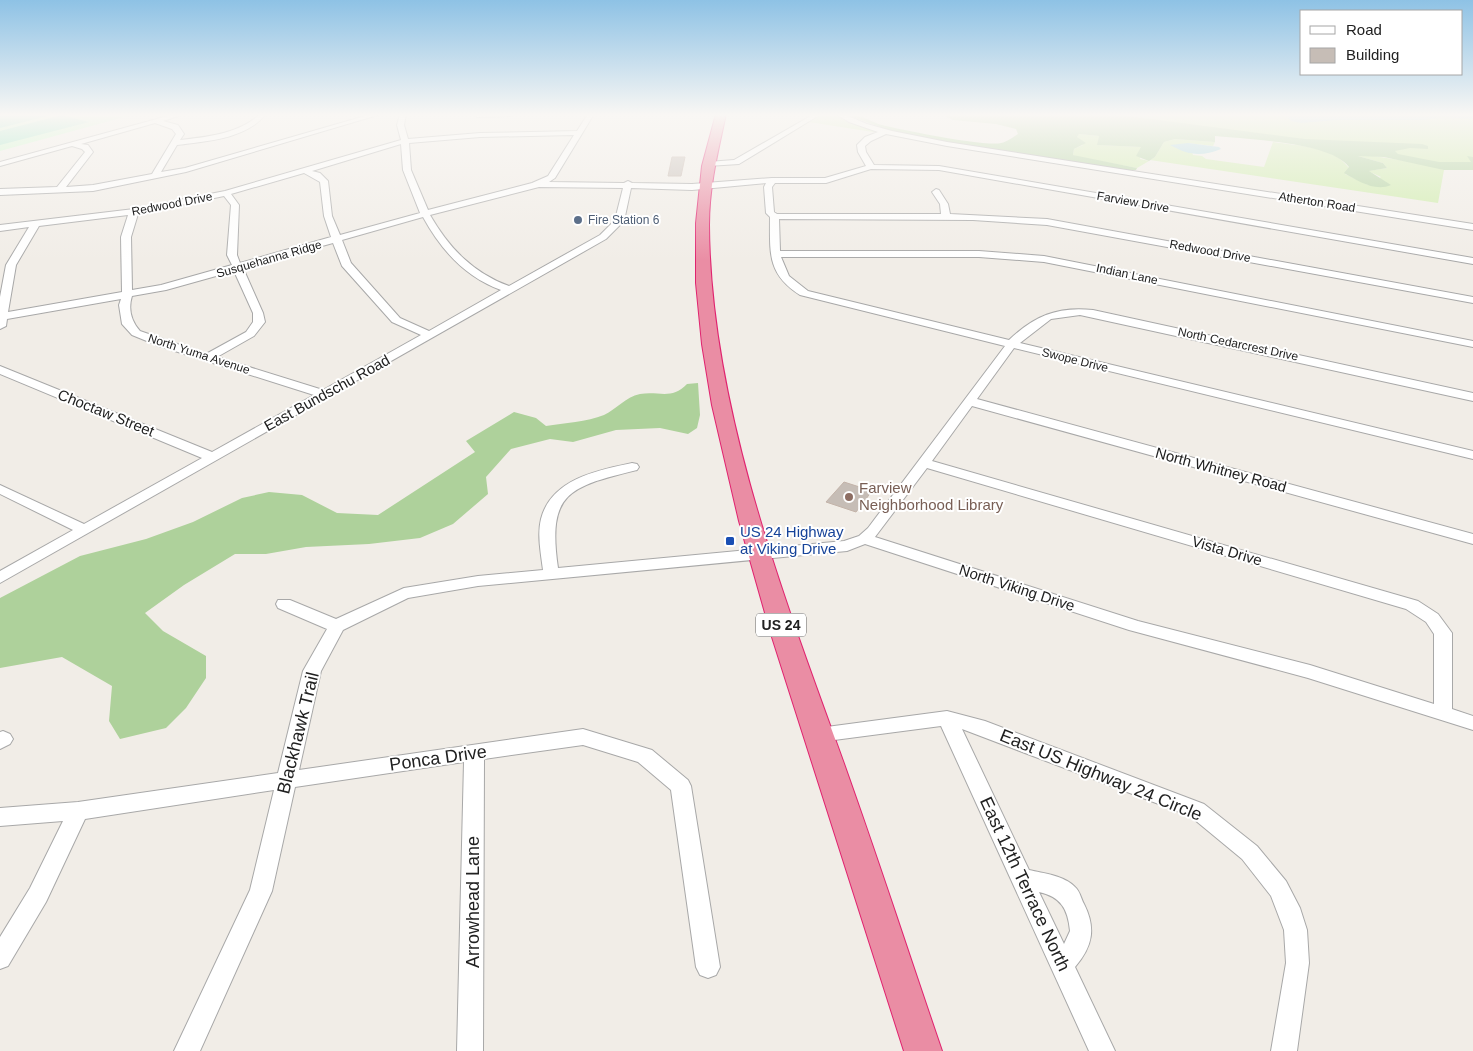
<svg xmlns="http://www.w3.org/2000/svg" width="1473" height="1051" viewBox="0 0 1473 1051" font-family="Arial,sans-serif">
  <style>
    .grass { fill: #cfecac }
    .forest { fill: #aed19b }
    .park { fill: #c4fbc5 }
    .pitch { fill: #84e2b8 }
    .water { fill: #a7d6e0 }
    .building { fill: #c6bdb6; stroke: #c3b3a9 }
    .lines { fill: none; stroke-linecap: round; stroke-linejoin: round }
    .minor-casing { stroke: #a8a8a8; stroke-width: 2 }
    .highway-casing { stroke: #e0236f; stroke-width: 2 }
    .minor { fill: #fff; fill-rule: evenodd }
    .highway { fill: #ea8da4; fill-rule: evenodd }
    .service-dot { fill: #5c6f8a; stroke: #fff; stroke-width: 2 }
    .education-dot { fill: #8d6e63; stroke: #fff; stroke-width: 2 }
    .transit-dot { fill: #1a4fb4; stroke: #fff; stroke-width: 2 }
    .labels { text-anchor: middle; stroke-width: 4; stroke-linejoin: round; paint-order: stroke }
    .far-street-label { font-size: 12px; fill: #212121; stroke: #fff }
    .far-service-label { font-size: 12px; fill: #4e5e75; stroke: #fff; text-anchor: start }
    .shield { fill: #fff; stroke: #646464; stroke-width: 1 }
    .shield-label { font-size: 14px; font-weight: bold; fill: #212121 }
    .street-label { font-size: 15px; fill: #212121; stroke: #fff }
    .education-label { font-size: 15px; fill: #785e54; stroke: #fff; text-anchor: start }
    .transit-label { font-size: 15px; fill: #164399; stroke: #fff; text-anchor: start }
    .near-street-label { font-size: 18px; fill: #212121; stroke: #fff }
  </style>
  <rect width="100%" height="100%" fill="#f1ede7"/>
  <path class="grass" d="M824 114C838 114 860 126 875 131L873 132 809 122Z
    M1070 114H1473V168Z
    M1079 134 1099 136 1098 145 1142 147 1140 159 1149 161 1137 168 1079 157 1073 155 1074 149 1083 145 1077 137Z
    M1175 139 1215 142 1213 146 1188 143 1193 155 1202 156 1206 159 1264 167 1273 142C1298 146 1333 146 1349 168L1345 174 1368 185 1381 177 1368 171 1387 168 1383 163 1358 156 1361 154 1425 164 1444 170 1438 203 1150 160 1155 157 1164 142Z"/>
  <path class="forest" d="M946 114H1112L1305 139 1422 144 1428 146V149L1410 148 1395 151 1398 154 1439 162H1471L1467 156 1473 157V170H1444L1384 157 1358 156 1383 163 1387 168 1369 171 1391 185C1375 192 1358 181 1344 173L1349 167C1331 142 1246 139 1215 136V142L1175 139 1164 142 1155 157 1149 161 1136 156 1141 147 1097 145 1099 136 1079 134 1077 137 1086 143 1074 149 1073 155 1137 168 1136 170H1128L932 140 888 130 850 116C859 113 873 123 882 125 902 130 986 147 1001 143 1007 142 1013 137 1018 134L1016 129 996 124 953 120 947 117Z
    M698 383 700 415 697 428 688 434 660 428 616 430 573 442 550 439 511 449 486 477 488 494 453 524 420 538 369 544 306 547 266 554H235L184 585 145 613 163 631 206 656V678L186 708 166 728 120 739 109 721 112 686 62 657 0 668V598L80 556 146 539 193 522 242 498 269 492 302 495 337 513 378 515 475 452 466 441 514 412 536 418 546 426C564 423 587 422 604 415 617 409 625 397 640 394 660 391 672 400 687 384Z"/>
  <path class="park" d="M0 114H135L0 151Z"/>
  <path class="pitch" d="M6 114H56L0 128V115Z
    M62 115 89 122 0 145V131Z"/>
  <path class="water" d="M1285 114H1473V119L1443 117 1424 120H1337L1301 123 1291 121Z
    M1188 143 1219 147 1221 149C1201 157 1188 155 1170 145Z"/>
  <path class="building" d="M672 157H685L681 176H668Z
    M844 482 872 491 856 512 826 502Z"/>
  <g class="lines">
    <g class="minor-casing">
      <path id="minor" d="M175 114H184L163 121 178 125 184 134 180 140C207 137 239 134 260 114H266C246 139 207 141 177 145L161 172 185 168 372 114H381L186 172 93 191 0 195V189L57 187 85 152 82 149 72 146 0 166V162ZM155 123 172 129 176 134 152 174 93 185 66 187 93 152 88 145 81 144Z
        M400 114H406L404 125 408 139 480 133 577 131 588 114H594L555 178 549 182 624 183 628 181 632 183 692 184 772 178H825L866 166 858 152 857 145 865 137 878 132 849 122 836 114H843L867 124 892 131 947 142 1473 224V230L947 146 886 134 871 141 865 146 866 152 874 165 939 166 1473 258V264L939 170 871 169 826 183H775L772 187 774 212 777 214H941L940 204 932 192 936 189 939 190 948 204 950 214 1047 219 1473 297V303L1047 225 973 220 779 219 780 251H979L1044 256 1473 341V347L1044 262 979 257H781L789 276 808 291 1009 340C1034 316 1058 306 1093 310L1473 393V401L1080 315 1051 319 1020 343 1473 451V459L1014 348 977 399 1473 534V544L972 406 932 461 1418 601 1438 614 1452 633V709L1473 716V730L1308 678 1129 630 865 544 847 551 478 586 408 598 343 630 321 671 299 770 583 729 652 750 688 780 691 786 720 967 716 975 708 978 700 975 696 967 671 790 638 762 583 745 484 759 483 1051H457L464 762 295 787 272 891 200 1051H174L250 890 274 790 85 819 46 902 8 966 0 969V937L30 888 63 821 0 826V808L78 802 278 773 303 671 327 629 278 608 276 604 278 600H290L336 619 404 588 478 576 543 570C541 554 537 535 541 519 551 479 598 470 632 463L637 464 639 467 637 470C569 487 547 492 558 568L844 541 859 536 868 528 1005 346 800 295C767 274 770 253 770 217L766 213 764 187 766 183 692 190 631 188 624 221 606 239 0 583V571L73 530 0 494V485L84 524 202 458 0 374V366L212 452 314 395 159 346 132 335 122 324 119 305 121 299 7 319 6 326 0 329V297L6 265 29 227 0 231V225L134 209 225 191 401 140 397 125ZM574 135 548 176 532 183 428 210 411 170 409 143 480 137ZM401 144 403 170 420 213 340 235 332 216 328 181 320 173 312 171ZM304 173 320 182 324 216 331 237 240 263 237 255 239 205 231 194ZM539 187 623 188 615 220 600 235 509 286C473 273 449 248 430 215ZM224 196 231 205 227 255 232 265 161 285 132 290 131 237 138 214ZM128 215 121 237 122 292 8 312 16 265 39 226ZM423 217C441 250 465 277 501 290L429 331 400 318 351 263 342 240ZM333 243 342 266 392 322 421 335 323 390 217 357 254 336 265 322 263 313 243 268ZM234 271 253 313V322L246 332 206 354 140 331C131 321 128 309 132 296L166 290ZM927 468 1406 609 1426 622 1434 634V704L1310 665 1138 621 875 537Z
        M475 114H514L511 116 477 117Z
        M814 114H821L739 164 708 166 704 164 708 162 734 160Z
        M947 711 985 721 1204 804 1257 846 1286 881 1300 908 1307 930 1309 963 1297 1051H1271L1286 963 1284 930 1271 896 1242 859 1190 816 962 729 1029 870C1043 873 1065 876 1075 887 1080 891 1081 899 1084 904 1096 928 1093 946 1075 967L1115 1051H1089L941 726 819 742 812 740 809 735 812 730 819 728ZM1039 892C1061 897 1068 909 1070 931L1064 944Z
        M3 731 10 734 13 739 10 744 0 749V732Z"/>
    </g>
    <g class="highway-casing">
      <path id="highway" d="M716 114H726C718 151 709 187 709 225 710 396 776 577 834 736 872 840 906 946 942 1051H904L771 634 739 521 712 405 702 344 696 283V223L702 166Z"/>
    </g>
    <use href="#minor" class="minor"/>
    <use href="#highway" class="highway"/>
  </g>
  <linearGradient id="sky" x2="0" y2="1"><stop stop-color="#8ec2e5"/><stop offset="0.44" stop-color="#f9f7f4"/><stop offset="1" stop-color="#f9f7f4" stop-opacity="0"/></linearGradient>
  <rect width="1473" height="261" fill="url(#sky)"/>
  <circle class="service-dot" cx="578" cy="220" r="5"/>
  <circle class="education-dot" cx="849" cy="497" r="5"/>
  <rect class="transit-dot" x="725" y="536" width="10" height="10" rx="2.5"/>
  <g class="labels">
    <g class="far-street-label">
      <text transform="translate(1133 202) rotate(10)" y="4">Farview Drive</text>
      <text transform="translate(1317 202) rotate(9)" y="4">Atherton Road</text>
      <text transform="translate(172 204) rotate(-11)" y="4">Redwood Drive</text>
      <text transform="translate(1210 251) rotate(10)" y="4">Redwood Drive</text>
      <text transform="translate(269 259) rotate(-16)" y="4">Susquehanna Ridge</text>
      <text transform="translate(1127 274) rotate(12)" y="4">Indian Lane</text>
      <text transform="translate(1238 344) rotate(12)" y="4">North Cedarcrest Drive</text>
      <text transform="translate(199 354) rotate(18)" y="4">North Yuma Avenue</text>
      <text transform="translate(1075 360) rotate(14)" y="4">Swope Drive</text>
    </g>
    <g class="far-service-label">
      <text x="588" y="224">Fire Station 6</text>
    </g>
    <rect class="shield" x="756" y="613.5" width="50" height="23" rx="4"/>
    <g class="shield-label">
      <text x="781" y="630">US 24</text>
    </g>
    <g class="street-label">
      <text transform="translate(327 393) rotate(-29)" y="5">East Bundschu Road</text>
      <text transform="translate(106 413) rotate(22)" y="5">Choctaw Street</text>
      <text transform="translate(1221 470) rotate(15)" y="5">North Whitney Road</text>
      <text transform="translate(1227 551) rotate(16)" y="5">Vista Drive</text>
      <text transform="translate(1017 588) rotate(18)" y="5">North Viking Drive</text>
    </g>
    <g class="education-label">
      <text x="859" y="493">Farview<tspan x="859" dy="17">Neighborhood Library</tspan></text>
    </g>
    <g class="transit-label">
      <text x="740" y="537">US 24 Highway<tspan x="740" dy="17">at Viking Drive</tspan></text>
    </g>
    <g class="near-street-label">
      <text transform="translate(298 733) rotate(-76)" y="6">Blackhawk Trail</text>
      <text transform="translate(438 758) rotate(-8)" y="6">Ponca Drive</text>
      <text transform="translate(1101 775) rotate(22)" y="6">East US Highway 24 Circle</text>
      <text transform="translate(1025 884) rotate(65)" y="6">East 12th Terrace North</text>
      <text transform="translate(473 902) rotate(-90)" y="6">Arrowhead Lane</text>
    </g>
  </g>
  <rect x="1300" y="10" width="162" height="65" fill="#ffffff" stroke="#a6a6a6"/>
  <rect x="1310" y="26" width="25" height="8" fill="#ffffff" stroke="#a6a6a6"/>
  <text x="1346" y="35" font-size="15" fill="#212121">Road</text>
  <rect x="1310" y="48" width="25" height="15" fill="#c6bdb6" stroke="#a6a6a6"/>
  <text x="1346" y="60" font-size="15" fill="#212121">Building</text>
</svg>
